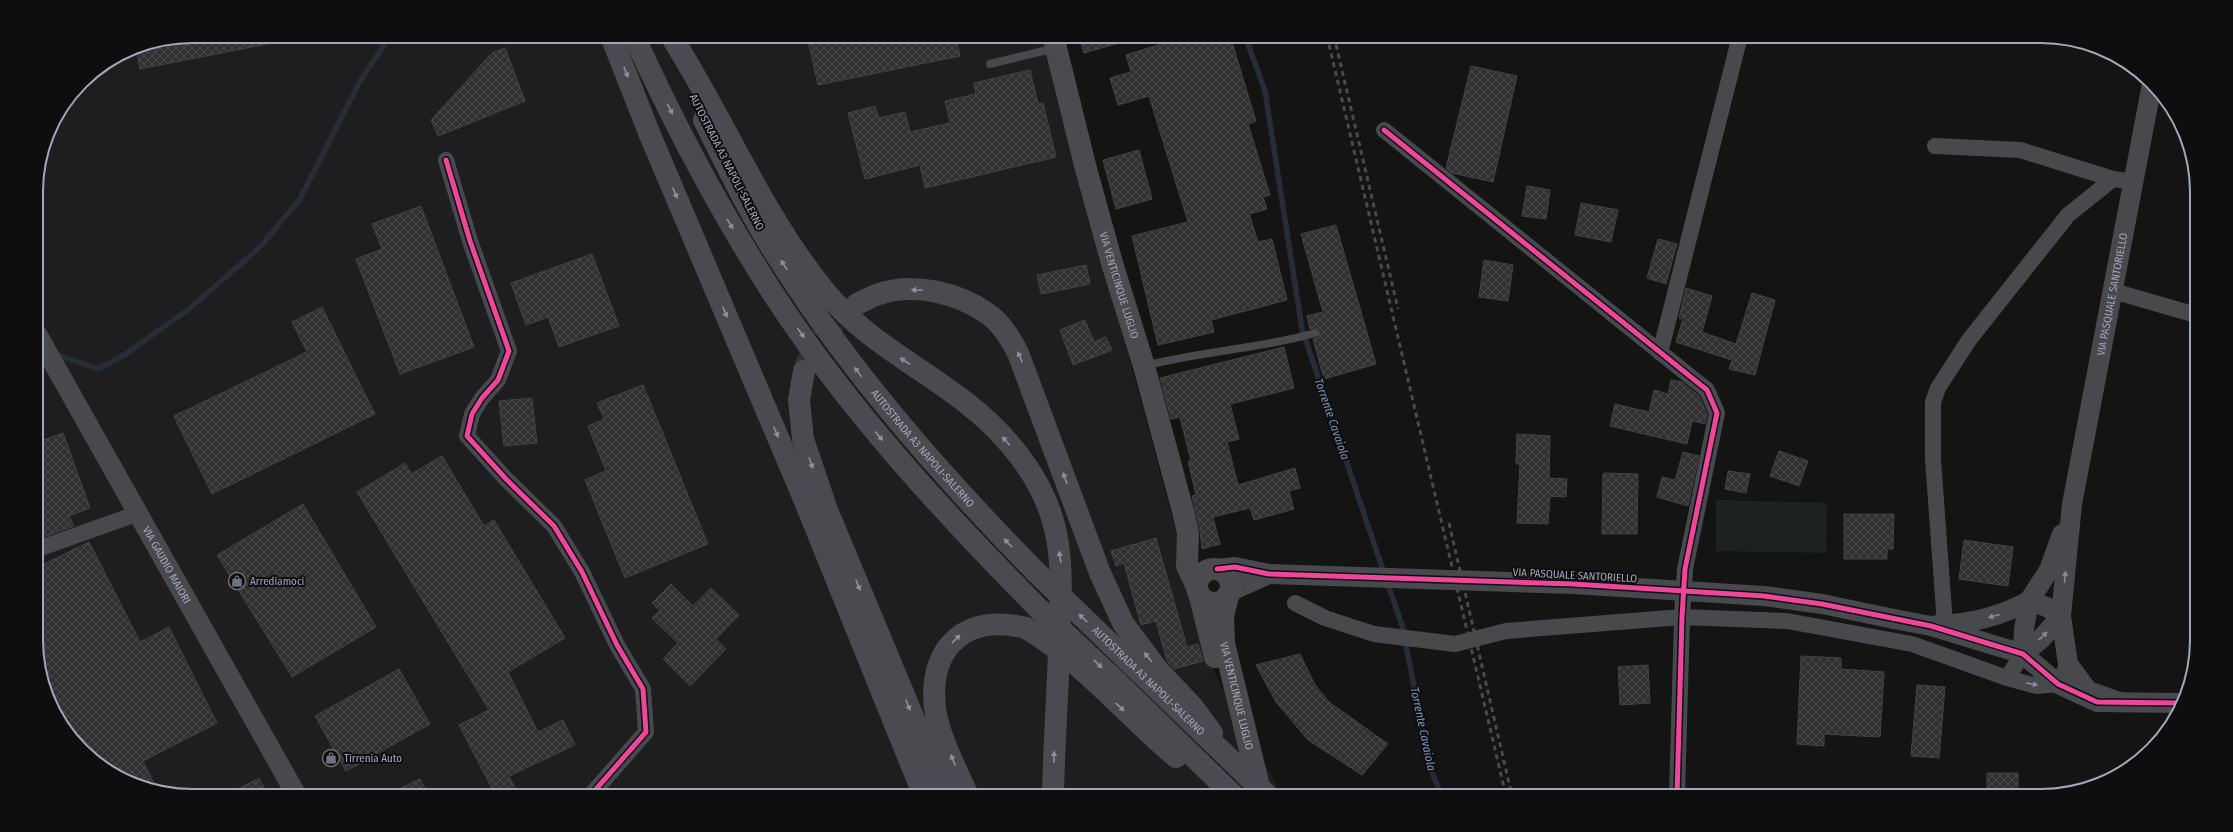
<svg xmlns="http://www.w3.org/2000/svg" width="2233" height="832" viewBox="0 0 2233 832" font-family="'Fira Sans Condensed',sans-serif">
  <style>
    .built { fill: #1e1e20 }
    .pitch { fill: #1c231e }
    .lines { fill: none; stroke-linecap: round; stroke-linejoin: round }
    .stream { stroke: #262d37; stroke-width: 5.5 }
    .building { fill: url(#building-cross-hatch); stroke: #424348 }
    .motorway-tunnel { stroke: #313135; stroke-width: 22; stroke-dasharray: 22 11; stroke-linecap: butt }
    .service { stroke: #48494d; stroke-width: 8 }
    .minor { stroke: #48494d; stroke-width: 16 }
    .tertiary { stroke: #48494d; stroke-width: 20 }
    .primary { stroke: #4b4b4f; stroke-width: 22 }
    .motorway { stroke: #4a4b50; stroke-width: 22 }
    .rail { stroke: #494a4d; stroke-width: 3; stroke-dasharray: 5 4; stroke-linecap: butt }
    .tertiary-bridge { stroke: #48494d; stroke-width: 20 }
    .motorway-bridge { stroke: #4a4b50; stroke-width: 22 }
    .cycleway-casing { stroke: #0e0e10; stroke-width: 8 }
    .cycleway { stroke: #ed469a; stroke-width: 5 }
    .oneway { fill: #8d909d }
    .oneway2 { fill: #888b97 }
    .labels { text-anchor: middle; stroke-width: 4; stroke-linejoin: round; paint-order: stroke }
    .street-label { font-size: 11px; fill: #a3a7b7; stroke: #0e0e10 }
    .poi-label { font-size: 11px; fill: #a3a7b7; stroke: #0e0e10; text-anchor: start }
    .water-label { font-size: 12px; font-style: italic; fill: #7691b6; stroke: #0e0e10 }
    .rim { fill: none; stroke: #a3a7b7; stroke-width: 2 }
  </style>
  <defs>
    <pattern id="building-cross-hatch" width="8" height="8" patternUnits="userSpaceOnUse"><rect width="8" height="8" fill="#303032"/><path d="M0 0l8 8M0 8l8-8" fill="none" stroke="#4b4b4d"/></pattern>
  </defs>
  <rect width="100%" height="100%" fill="#141414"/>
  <path class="built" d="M192 36H1042L1214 672 1283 796H192L142 788 106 770 75 743 52 709 39 670 36 182 52 123 89 75 133 48Z"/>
  <path class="pitch" d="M1716 500 1827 503 1826 553 1716 551Z"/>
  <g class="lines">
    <path class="stream" d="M1245 36 1265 91 1302 329 1384 573
      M55 354 98 369 124 355 189 309 259 248 300 199 360 81 390 36
      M1387 582 1402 625 1430 768 1442 796"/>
  </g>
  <path class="building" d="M192 36H271L272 43 140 69 136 47Z
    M807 36H955L960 56 818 85Z
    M1079 36H1129V40L1084 53Z
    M1187 36H1230L1256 121 1248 124 1270 195 1263 197 1267 209 1249 214 1258 242 1272 239 1287 300 1211 320 1214 332 1158 345 1132 236 1188 222 1149 96 1118 105 1110 78 1131 72 1126 55Z
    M505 48 525 101 438 136 431 120 492 53Z
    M1471 66 1517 76 1493 182 1452 173 1446 168Z
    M1030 70 1038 104 1043 103 1056 157 925 188 920 165 865 179 848 113 875 106 879 118 905 112 910 132 950 123 945 101 976 94 974 83Z
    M1139 150 1152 199 1116 209 1103 160Z
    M1527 186 1550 190 1546 219 1522 216Z
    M1581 203 1618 210 1611 242 1575 235Z
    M421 206 474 347 400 374 356 259 382 249 372 224Z
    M1336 225 1376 364 1324 379 1313 339 1319 337 1320 331 1316 328 1310 329 1307 316 1323 312 1301 234Z
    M1658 239 1677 244 1666 284 1647 278Z
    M592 254 619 326 559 347 548 317 526 325 511 283Z
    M1484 260 1513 265 1508 301 1479 297Z
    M1086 265 1090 284 1041 294 1037 275Z
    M1686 288 1712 296 1702 332 1736 344 1752 293 1775 300 1755 375 1729 369 1732 360 1676 342 1683 319 1679 318Z
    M322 307 375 414 212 494 174 416 307 352 292 322Z
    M1085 320 1094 342 1106 337 1112 350 1073 365 1060 330Z
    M1284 347 1294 388 1230 404 1239 439 1227 442 1238 485 1295 468 1300 488 1289 491 1294 509 1254 520 1250 508 1213 517 1220 544 1202 549 1200 530 1192 496 1196 495 1188 461H1191L1180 417 1171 419 1160 378Z
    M1671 380 1682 382 1699 396 1707 414 1705 424 1692 421 1687 444 1610 426 1615 404 1649 412 1654 390 1668 394Z
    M643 385 708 544 625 578 585 480 606 471 588 426 604 419 597 403Z
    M532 398 537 443 504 446 499 401Z
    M63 433 90 508 69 516 74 526 38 539V442Z
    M1517 434 1550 436 1549 478 1567 479 1566 497 1550 496 1548 524 1517 523 1520 464H1516Z
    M1779 451 1808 461 1799 486 1770 476Z
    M1683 452 1699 456 1688 506 1657 497 1662 477 1675 480Z
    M442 456 484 526 494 520 565 638 508 672 538 732 563 720 575 745 509 776 516 790 505 796H496L459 725 489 710 357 492 405 463 411 474Z
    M1728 471 1750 474 1746 493 1725 489Z
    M1603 473 1638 474 1637 534H1602Z
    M303 504 376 627 292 677 217 555Z
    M1844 514H1894L1893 549H1887V559H1844Z
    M1156 538 1187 647 1198 644 1203 661 1174 669 1167 661 1156 621 1141 625 1124 563 1116 566 1111 551Z
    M1964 540 2013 547 2008 586 1959 579Z
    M89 542 140 642 169 627 217 723 143 761 157 790 142 788 106 770 75 743 52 709 39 670 38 567Z
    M671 584 693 606 711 588 739 615 716 639 726 649 690 686 663 659 678 643 652 618 660 611 652 603Z
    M1300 654 1315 685 1329 702 1388 744 1362 775 1308 740 1276 702 1256 665Z
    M1801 656 1841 658V669L1884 672 1880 737 1824 734V746L1797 744Z
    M1648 665 1650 703 1620 705 1618 667Z
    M399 669 430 724 346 771 315 716Z
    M1917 685 1945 687 1939 758 1911 756Z
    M1987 773H2018V796H1987Z
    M259 778 268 796H225Z
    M420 779 429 796H385Z"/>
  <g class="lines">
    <path class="motorway-tunnel" d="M805 367C814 342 835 319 857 304"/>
    <path class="service" d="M990 64 1055 48
      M1145 366C1201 351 1260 349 1315 333"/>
    <path class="minor" d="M1384 130 1707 390 1717 413 1685 569 1682 617 1677 796
      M1935 146 2020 150 2113 179
      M446 160 470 241 509 351 498 380 482 398 472 414 467 436 506 479 554 526 582 572 617 645 643 689 646 732 590 796
      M2113 291 2196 315
      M1660 353 1740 36
      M38 549 139 513
      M1295 603 1325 618 1374 634 1455 644 1506 631 1682 617 1787 621 1912 644 2007 678 2037 686 2058 684 2068 664
      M1945 625 1933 459V402L1938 388 1969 340 2068 215 2113 179 2134 182
      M2007 678 2023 654"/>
    <g class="tertiary">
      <path id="s1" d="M37 334 297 796"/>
      <path d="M1217 569 1235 567 1269 574"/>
      <path d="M1231 591 1269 574"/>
      <path d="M1894 619 1931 626 2023 654 2058 684 2097 702 2182 703"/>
      <path d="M1937 625C1970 624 2001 616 2029 601L2047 607 2061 616"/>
      <path d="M2023 654 2024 629 2029 601 2049 570 2062 534"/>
      <path d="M2023 654 2041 639 2061 616"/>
      <path id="s2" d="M2119 702 2088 691 2068 664 2061 616 2072 504 2152 84"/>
    </g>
    <g class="primary">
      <path id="s3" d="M1053 36 1086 169 1112 263 1144 366 1183 511 1188 533 1187 566 1196 585"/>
      <circle cx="1214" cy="586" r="17"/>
      <path id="s4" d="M1228 596 1223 616 1224 643 1261 795"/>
      <path d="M1200 597 1215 657"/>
    </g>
    <g class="motorway">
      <path d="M611 36 650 135 804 499 924 796"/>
      <path d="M634 36C674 124 720 211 772 292 847 408 942 511 1039 609"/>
      <path d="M671 36C724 119 761 212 823 289 862 338 916 364 964 401 1007 434 1045 480 1056 533 1062 562 1061 590 1060 619 1059 678 1054 737 1053 796"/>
      <path id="s5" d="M704 120C723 159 742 198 764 235 839 359 934 468 1035 571"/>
      <path d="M857 304C864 301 872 296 879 294 914 282 959 293 988 314 1002 324 1010 338 1018 353L1100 573 1123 623 1157 669 1192 706 1212 733"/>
      <path d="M804 371 799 400 803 439 827 510 946 796"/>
      <path d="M968 796C957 770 938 735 935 708 928 646 967 613 1026 628"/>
    </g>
    <path class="rail" d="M1327 36 1506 796
      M1334 36 1398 309
      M1449 523 1512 796"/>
    <path class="tertiary-bridge" d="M1269 574 1573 584 1764 596 1822 604 1894 619"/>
    <g class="motorway-bridge">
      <path id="s6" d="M1035 571 1266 794"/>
      <path d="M1039 609 1115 680 1234 796"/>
      <path d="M1026 628C1083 662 1126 715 1176 757"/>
    </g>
    <g class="cycleway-casing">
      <path id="cycleway" d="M1384 130 1707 390 1717 413 1685 569 1682 617 1677 796
        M446 160 470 241 509 351 498 380 482 398 472 414 467 436 506 479 554 526 582 572 617 645 643 689 646 732 590 796
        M1217 569 1235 567 1269 574 1573 584 1764 596 1822 604 1931 626 2023 654 2058 684 2097 702 2182 703"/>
    </g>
    <use href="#cycleway" class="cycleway"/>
  </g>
  <defs><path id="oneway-solid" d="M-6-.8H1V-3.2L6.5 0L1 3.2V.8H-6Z"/></defs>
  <g class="oneway">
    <use href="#oneway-solid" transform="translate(626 72) rotate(68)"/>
    <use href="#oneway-solid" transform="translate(670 109) rotate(63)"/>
    <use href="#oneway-solid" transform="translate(675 193) rotate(67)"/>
    <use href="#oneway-solid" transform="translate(730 224) rotate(59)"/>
    <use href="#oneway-solid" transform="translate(784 265) rotate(-123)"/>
    <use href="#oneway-solid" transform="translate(917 290) rotate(-178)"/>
    <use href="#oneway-solid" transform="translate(725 312) rotate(67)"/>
    <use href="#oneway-solid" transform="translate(801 333) rotate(54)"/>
    <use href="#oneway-solid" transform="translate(1020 357) rotate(-113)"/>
    <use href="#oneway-solid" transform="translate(905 361) rotate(-147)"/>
    <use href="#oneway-solid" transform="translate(858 372) rotate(-126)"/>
    <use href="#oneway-solid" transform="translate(776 432) rotate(67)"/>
    <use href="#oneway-solid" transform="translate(879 436) rotate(50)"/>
    <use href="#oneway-solid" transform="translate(1006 441) rotate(-132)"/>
    <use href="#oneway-solid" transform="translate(811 463) rotate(71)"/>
    <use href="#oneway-solid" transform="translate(1065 478) rotate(-110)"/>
    <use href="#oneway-solid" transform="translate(1008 543) rotate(-134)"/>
    <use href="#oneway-solid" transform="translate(1060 557) rotate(-99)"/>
    <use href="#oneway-solid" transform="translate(858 585) rotate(68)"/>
    <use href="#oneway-solid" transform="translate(1083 618) rotate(-137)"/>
    <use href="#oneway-solid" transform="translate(956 639) rotate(-45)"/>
    <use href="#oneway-solid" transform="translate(1148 657) rotate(-129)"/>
    <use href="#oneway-solid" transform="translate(1098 664) rotate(43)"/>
    <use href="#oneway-solid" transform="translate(908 705) rotate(68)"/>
    <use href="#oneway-solid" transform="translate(1120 707) rotate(44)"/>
    <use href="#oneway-solid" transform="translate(1054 757) rotate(-89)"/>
    <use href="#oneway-solid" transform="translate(953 760) rotate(-112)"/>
  </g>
  <g class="oneway2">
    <use href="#oneway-solid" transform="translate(2065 577) rotate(-84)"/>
    <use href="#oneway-solid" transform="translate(1994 616) rotate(165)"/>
    <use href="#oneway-solid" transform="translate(2043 636) rotate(-44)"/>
    <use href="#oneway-solid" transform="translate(2032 684) rotate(11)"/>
  </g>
  <defs>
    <g id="shop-ring" transform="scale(0.9)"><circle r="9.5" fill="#0e0e10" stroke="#71747e" stroke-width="1.5"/><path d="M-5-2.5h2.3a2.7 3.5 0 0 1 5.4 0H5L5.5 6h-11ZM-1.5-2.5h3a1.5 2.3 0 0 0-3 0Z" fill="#71747e"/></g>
  </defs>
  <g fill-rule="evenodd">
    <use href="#shop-ring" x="237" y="581"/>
    <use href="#shop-ring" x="331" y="758"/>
  </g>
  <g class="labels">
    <g class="street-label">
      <text transform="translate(727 162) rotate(63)" y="4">AUTOSTRADA A3 NAPOLI-SALERNO</text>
      <text dy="4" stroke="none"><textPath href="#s3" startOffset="258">VIA VENTICINQUE LUGLIO</textPath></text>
      <text dy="4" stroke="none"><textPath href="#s2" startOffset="441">VIA PASQUALE SANTORIELLO</textPath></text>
      <text dy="4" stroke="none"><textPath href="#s5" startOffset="396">AUTOSTRADA A3 NAPOLI-SALERNO</textPath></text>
      <text dy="4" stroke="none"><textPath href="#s1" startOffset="265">VIA GAUDIO MAIORI</textPath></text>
      <text transform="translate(1575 575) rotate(3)" y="4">VIA PASQUALE SANTORIELLO</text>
      <text dy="4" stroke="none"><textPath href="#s6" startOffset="158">AUTOSTRADA A3 NAPOLI-SALERNO</textPath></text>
      <text dy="4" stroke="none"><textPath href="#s4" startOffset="102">VIA VENTICINQUE LUGLIO</textPath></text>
    </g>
    <g class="poi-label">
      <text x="250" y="585">Arrediamoci</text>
      <text x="344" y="762">Tirrenia Auto</text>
    </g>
    <g class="water-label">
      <text transform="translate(1332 419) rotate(71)" y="4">Torrente Cavaiola</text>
      <text transform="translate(1423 729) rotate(78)" y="4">Torrente Cavaiola</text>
    </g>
  </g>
  <path d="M0 0H2233V832H0ZM192 43H2041A149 149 0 0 1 2190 192V640A149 149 0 0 1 2041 789H192A149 149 0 0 1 43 640V192A149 149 0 0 1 192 43Z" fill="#0e0e10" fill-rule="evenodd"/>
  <path class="rim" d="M192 43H2041A149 149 0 0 1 2190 192V640A149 149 0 0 1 2041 789H192A149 149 0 0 1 43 640V192A149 149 0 0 1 192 43Z"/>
</svg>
